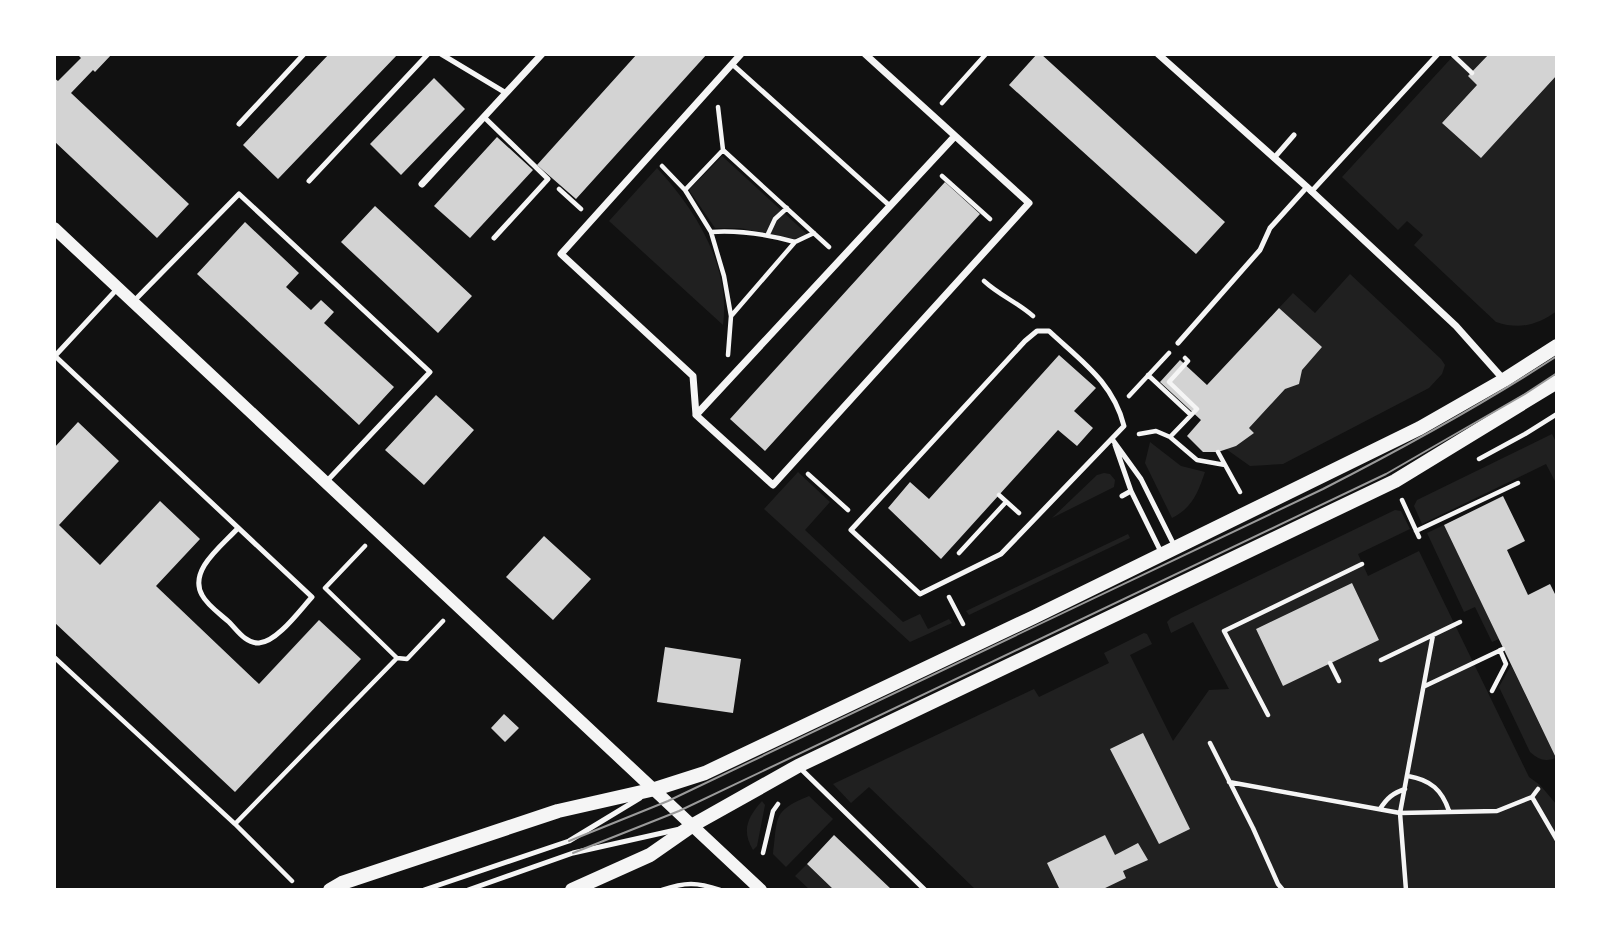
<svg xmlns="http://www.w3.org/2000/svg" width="1611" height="944" viewBox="0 0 1611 944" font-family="'Noto Sans',sans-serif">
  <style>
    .green { fill: #202020; fill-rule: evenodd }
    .building { fill: #d3d3d3 }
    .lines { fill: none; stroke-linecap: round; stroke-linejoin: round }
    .path { stroke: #f5f5f5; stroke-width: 4.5 }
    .service { stroke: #f5f5f5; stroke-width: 5 }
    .minor { stroke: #f5f5f5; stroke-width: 7 }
    .tertiary { stroke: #f5f5f5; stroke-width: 12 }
    .secondary { stroke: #f5f5f5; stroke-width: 14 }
    .tram { stroke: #9a9a9a; stroke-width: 2 }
  </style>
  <rect width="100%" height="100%" fill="#111"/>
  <path class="green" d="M1455 54H1489L1477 85 1442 123 1481 158 1557 75V311C1537 325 1520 330 1496 322L1414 245 1423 235 1407 221 1398 230 1342 177Z
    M722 156 807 234 794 239 740 228H715L689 190Z
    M657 168C695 209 731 266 723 325L609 221Z
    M1350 274 1441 359 1445 365 1442 374 1429 388 1283 464 1250 466 1226 449 1236 446 1254 433 1249 428 1322 347 1279 308 1293 293 1315 313Z
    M1552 434 1557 444V485L1546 464 1422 524 1414 506 1417 500Z
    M1150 442 1181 466 1205 472C1198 493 1192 508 1172 518L1145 463Z
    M798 472 830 502 805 530 903 622 920 614 928 629 949 619 952 623 910 642 764 509Z
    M1104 473 1110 474 1115 480 1114 487 1052 518 1097 475Z
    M1395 510 1401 511 1410 529 1358 554 1368 576 1419 551 1529 777 1540 785 1557 805V890H976L869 787 851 803 833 784 1034 689 1039 697 1109 663 1104 653 1144 633 1147 634 1152 644 1130 655 1173 741 1209 690 1229 689 1193 622 1171 633 1167 622 1171 618ZM1352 583 1379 640 1283 686 1256 629Z
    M1444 525 1499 639 1492 642 1475 607 1464 612 1427 533Z
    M1128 534 1130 538 969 615 966 611Z
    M1511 665 1556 758C1545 762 1539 760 1530 752L1499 687Z
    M809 796 833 819 786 867 773 854C778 817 772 811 809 796Z
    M762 801 765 805 757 846 753 850C741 830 748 817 762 801Z
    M807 864 834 890H810L795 876Z"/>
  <path class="building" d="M77 54H112L95 72 93 70 71 93 189 204 157 238 54 141V78L58 81 81 58Z
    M329 54H398L278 179 243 145Z
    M637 54H707L576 199 537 165Z
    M1037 54H1041L1225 222 1196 254 1009 85Z
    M1489 54H1557V75L1481 158 1442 123 1477 85 1468 76Z
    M434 78 465 109 401 175 370 144Z
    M497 137 533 170 470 238 434 206Z
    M945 182 980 214 765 451 730 419Z
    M375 206 472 296 438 333 341 242Z
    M245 222 299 273 286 287 311 310 321 300 334 312 324 323 394 387 359 425 197 274Z
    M1279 308 1322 347 1302 370 1299 384 1285 389 1249 428 1254 433 1236 446 1218 452H1203L1187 436 1201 420 1160 382 1180 360 1207 385Z
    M1059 355 1096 388 1074 411 1093 428 1077 446 1058 430 941 559 888 508 910 482 929 499Z
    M436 395 474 430 424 485 385 450Z
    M78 422 119 461 59 525 100 565 160 501 200 539 156 586 259 684 319 620 361 659 235 792 54 622V448Z
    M1503 496 1525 541 1507 550 1528 595 1550 584 1557 598V760L1444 525Z
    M544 536 591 579 553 620 506 577Z
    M1352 583 1379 640 1283 686 1256 629Z
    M665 647 741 659 733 713 657 702Z
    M504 714 519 728 505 742 491 728Z
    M1143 733 1190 829 1159 844 1110 749Z
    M834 835 892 890H834L807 864Z
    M1105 835 1115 855 1138 843 1148 860 1123 871 1126 878 1101 890H1060L1047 863Z"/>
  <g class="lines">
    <path class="path" d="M1453 55 1472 73
      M942 103 986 54
      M718 107 723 150 829 247
      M662 166 685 190 711 232 724 276 731 316 728 355
      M942 176 990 219
      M559 189 581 209
      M685 190 723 150
      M711 232C741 230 766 234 795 242L814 233
      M768 234 775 219 787 208
      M984 281C999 295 1017 302 1033 316
      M732 315 795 242
      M1148 375 1191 415
      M1129 396 1169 353
      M1139 434 1156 431 1170 437 1197 460 1225 465
      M1170 437 1197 409 1169 382 1188 361 1185 358
      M1218 452 1240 492
      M1479 459 1525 434 1557 414
      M808 474 848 510
      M999 495 1019 513
      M1402 500 1419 537
      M1416 531 1518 483
      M959 553 1006 502
      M949 597 963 624
      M54 657 235 824 292 881
      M397 658 407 659 443 621
      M1381 660 1460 622
      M1330 663 1339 681
      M1425 686 1503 649
      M1492 691 1506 664 1500 650
      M1268 715 1224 631 1362 564
      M1210 743 1253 828 1278 884 1283 890
      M1408 776C1431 780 1442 790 1449 811
      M1229 782 1400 813 1497 811 1532 797 1557 840
      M1532 797 1538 789
      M1380 809C1387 798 1393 793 1405 789
      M235 824 397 658 325 588 365 546
      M763 853 773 811 778 804
      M662 890C685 882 697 882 720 890
      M1406 890 1400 813 1433 635"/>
    <path class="service" d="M441 54 506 93
      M732 64 890 206
      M484 117 548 179 494 238
      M239 124 304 54
      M1274 158 1294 135
      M309 181 428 54
      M1311 192 1438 54
      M133 302 239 194 430 372 326 482
      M1037 331H1049C1081 361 1113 382 1124 426L1001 554 920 594 851 530 1025 341Z
      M1178 343 1260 250 1270 228 1307 187
      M55 356 312 597C300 610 277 642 259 643 246 644 237 630 229 622 220 614 207 605 202 595 188 570 223 545 238 528
      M54 357 118 288
      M1112 439 1141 479 1174 545
      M1115 445 1131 491 1161 552
      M1122 496 1131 491
      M800 768 925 890
      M424 890 569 841 640 798
      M468 890 573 853 680 829"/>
    <path class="minor" d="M741 54 561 254 693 376 696 415 773 485 1029 203 865 54
      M1158 54 1307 187 1456 326 1504 380
      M422 184 542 54
      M696 415 955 136"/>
    <path class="tertiary" d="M54 228 761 890"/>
    <path class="secondary" d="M330 890 342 883 558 811 655 789 705 773 1034 617 1420 428 1504 380 1557 346
      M572 890 650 855 693 825 798 766 1395 481 1557 382"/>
    <path class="tram" d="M569 841 668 801 1323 489C1403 448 1482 405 1557 356
      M573 853 679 811 1386 474 1525 394 1557 373"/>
  </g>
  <rect width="1611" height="944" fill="none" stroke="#ffffff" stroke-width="112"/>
</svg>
